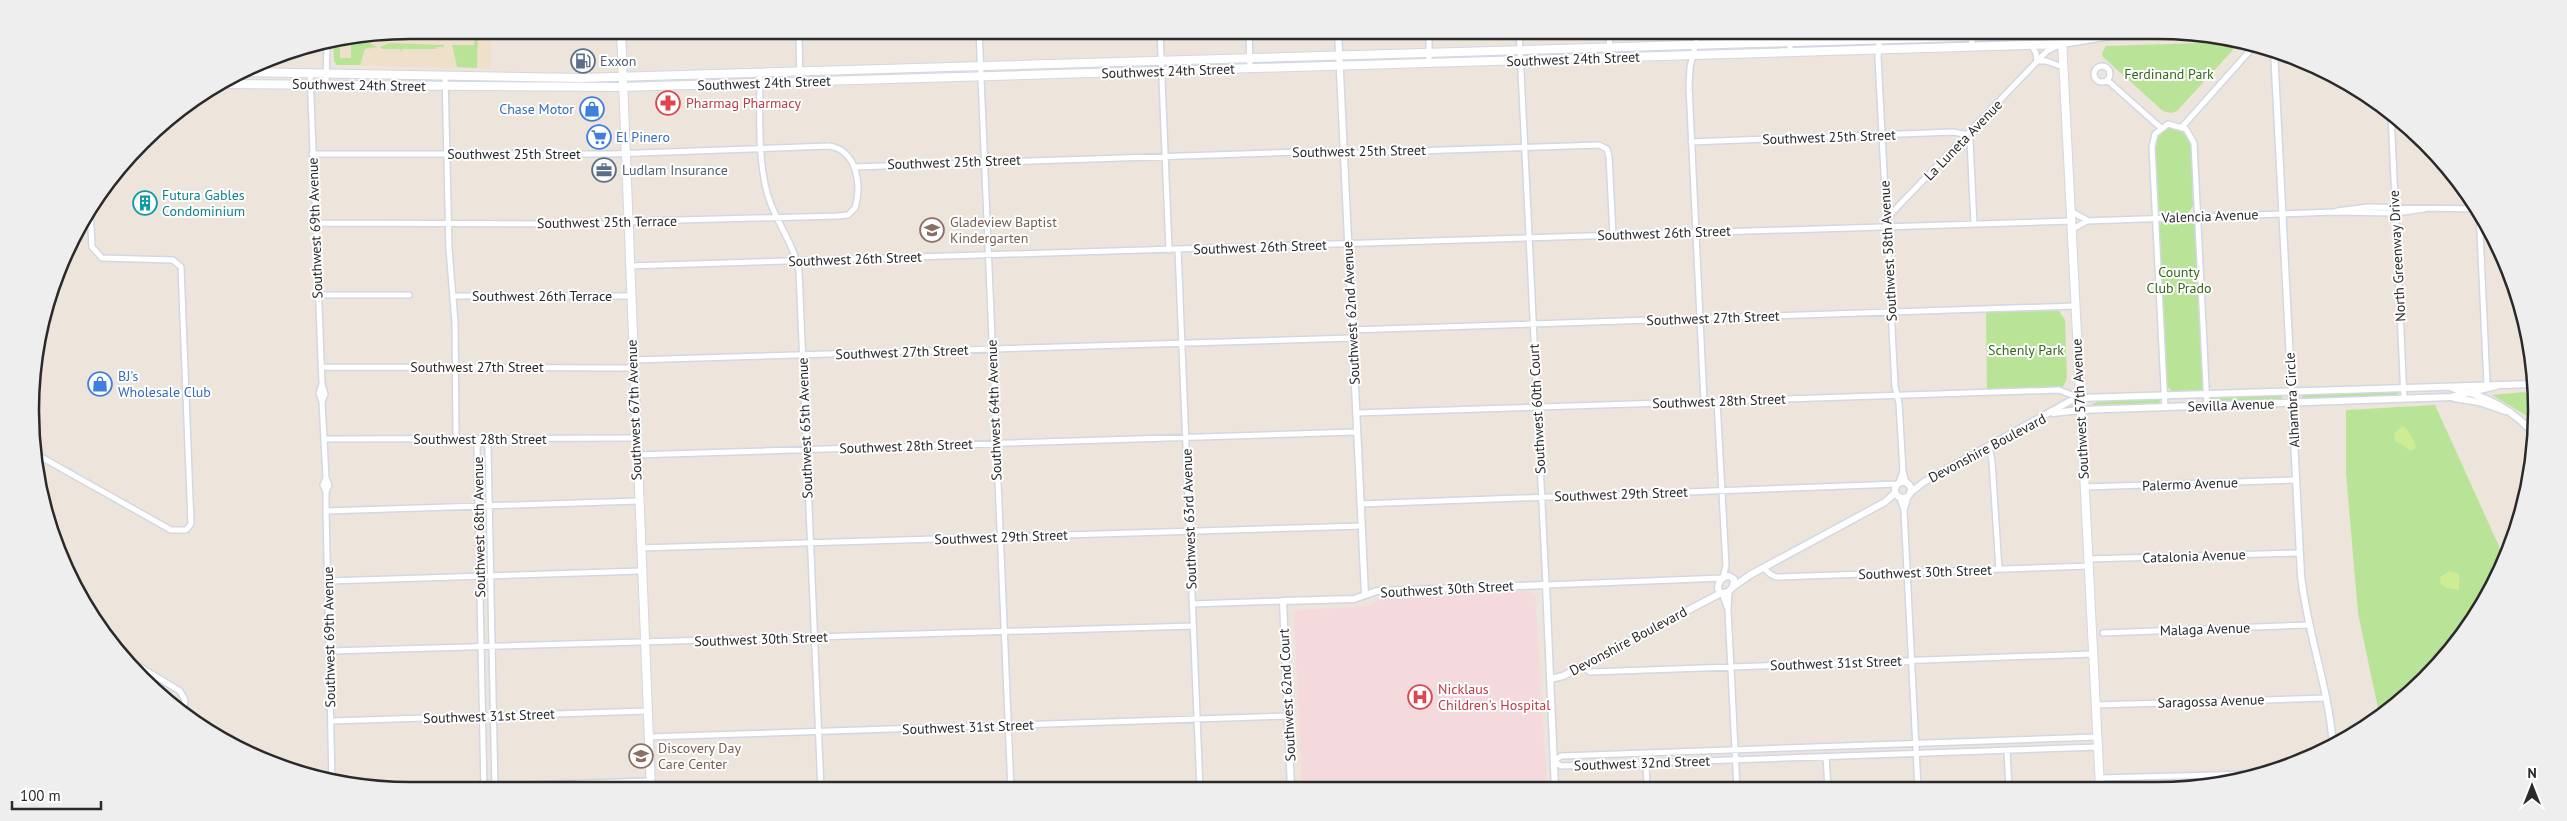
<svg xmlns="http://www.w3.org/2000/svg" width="2567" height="821" viewBox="0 0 2567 821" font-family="'PT Sans',sans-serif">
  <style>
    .education { fill: #efe0cb }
    .medical { fill: #f4d9dd }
    .green { fill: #b9e498 }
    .pitch { fill: #ceec93 }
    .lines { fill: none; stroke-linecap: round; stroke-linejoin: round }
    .minor-casing { stroke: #d2d7e3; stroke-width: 8 }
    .tertiary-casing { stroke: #d2d7e3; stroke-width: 9 }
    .secondary-casing { stroke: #d2d7e3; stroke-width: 10 }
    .minor { stroke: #fff; stroke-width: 5 }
    .tertiary { stroke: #fff; stroke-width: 6 }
    .secondary { stroke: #fff; stroke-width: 8 }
    .labels { text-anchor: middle; stroke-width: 4; stroke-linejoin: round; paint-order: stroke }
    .street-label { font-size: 14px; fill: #2a2a2a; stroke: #fff }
    .service-label { font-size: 14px; fill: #4e5e75; stroke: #fff; text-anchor: start }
    .park-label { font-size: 14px; fill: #316919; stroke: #fff }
    .health-label { font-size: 14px; fill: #be3a42; stroke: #fff; text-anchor: start }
    .shop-label { font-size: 14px; fill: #366cbe; stroke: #fff; text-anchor: start }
    .culture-label { font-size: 14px; fill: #0d838f; stroke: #fff; text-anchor: start }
    .education-label { font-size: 14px; fill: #785e54; stroke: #fff; text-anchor: start }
    .rim { fill: none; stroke: #2a2a2a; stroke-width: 2.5 }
  </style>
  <rect width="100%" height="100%" fill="#ede4dc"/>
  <path class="education" d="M410 30H491V69L338 65 334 61 333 38Z"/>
  <path class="medical" d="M1528 591 1535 596 1547 789H1302L1294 614 1299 610 1372 606 1379 598 1385 596Z"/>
  <path class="green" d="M475 30H478L477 68 457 67 452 45H474Z
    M340 41V58H351V43H369L378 47 365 49 360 65H337L334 61 333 41Z
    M2229 42 2234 47 2232 51 2177 111 2171 113 2163 111 2103 57 2102 53 2106 46Z
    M389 43 444 45V47H437L436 49H402L401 53 400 49H382L380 47Z
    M2170 127 2183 132 2191 142 2193 206 2187 215H2162C2154 208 2152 152 2156 141 2159 134 2164 131 2170 127Z
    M2188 220 2194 223 2195 228 2203 387 2200 392H2173L2166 386 2158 230 2161 222Z
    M2059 311 2065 320 2067 378 2063 387 1987 390 1986 312Z
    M2400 390 2397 395 2359 399 2304 400 2302 398 2303 394Z
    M2524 392 2527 394V416L2492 395Z
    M2282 394V401L2212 403 2210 401 2212 396Z
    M2155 399 2160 400 2159 404 2091 405 2099 401Z
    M2435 405 2503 555 2486 600 2425 680 2379 713 2358 613 2346 473V410Z"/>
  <path class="pitch" d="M2402 426C2408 428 2414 441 2416 447L2412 451 2395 441 2394 434Z
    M2450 571 2459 574V590L2447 588 2441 584 2440 577Z"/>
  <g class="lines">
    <g class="minor-casing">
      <path id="minor" d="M979 30 1011 790
        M1160 30 1169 250
        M1249 30 1250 68
        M1429 30V63
        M1519 30 1546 585 1723 578
        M1609 30 1610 58
        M1699 30 1690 67 1689 86 1704 402
        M1790 30V52
        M1880 30 1878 57 1895 386 1899 403 1903 471
        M1971 30 1972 47
        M799 39 800 82
        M2031 45 2036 53 2037 61
        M2038 61H2046L2063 67
        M2094 74a8 8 0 1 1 16 0a8 8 0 1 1-16 0Z
        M310 72 322 384 319 393 322 402 326 478 329 485 326 492V511L332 782
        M760 72C760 110 757 159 768 196 776 222 794 244 799 271L821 790
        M445 74 449 249 455 322 456 439
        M2107 80 2161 128
        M326 84 327 40
        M2391 113 2404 398
        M2182 127 2255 45
        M1691 142 1953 132 1964 134 1970 141 1974 224
        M312 154H612L829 146C857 150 862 185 855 208L848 215 838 216 640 221 614 224 315 223
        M854 167 1331 151 1353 153 1599 145 1607 149 1609 156 1613 235
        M2479 210 2487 384
        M2070 211 2087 220
        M2337 211 2368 207 2478 209
        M1887 218 2047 51 2059 45
        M2071 230 2087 221 2334 212 2396 213 2424 209
        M1178 249 1200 790
        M629 266 2071 221
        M317 295H409
        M454 296H630
        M1351 330 2075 306
        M633 360 1352 338
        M321 367 633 368
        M322 384 325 394 322 402
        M1717 401 1726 566 1723 577
        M2165 408 2152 147 2155 134 2168 124 2186 129 2194 143 2207 406
        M1356 413 2059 390 2080 398
        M325 439 636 438
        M1989 447 1992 461 1999 569
        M34 453 171 530H186L191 524 181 267 173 260 102 258 92 247 90 208
        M636 455 1356 432
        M326 478 323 485 326 492
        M1899 483 1903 471 1906 483
        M2085 487 2296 480
        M1908 496 1904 511 1918 788
        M1900 498 1904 510
        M1360 504 1898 484
        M326 511 638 501
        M640 548 1362 526
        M2088 559 2299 553
        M1764 568 1770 574 1776 577 2089 566
        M328 581 641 571
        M1729 591 1728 610 1737 789
        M1722 593 1727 607
        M1192 604 1283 601
        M2103 633 2308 625
        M330 651 1193 626
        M122 656 180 691 185 700 183 714
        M1582 666 1590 672 2093 654
        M2096 705 2326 698
        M331 721 647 711
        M649 737 1288 716
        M2097 737 1561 756 1554 761 1561 766 2098 747
        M2007 751 2009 788
        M1826 757 1828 788
        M1646 763 1647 789
        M2099 778 2253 774
        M391 789 650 781
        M484 791 477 447 483 438 488 447 495 791"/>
    </g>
    <g class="tertiary-casing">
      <path id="tertiary" d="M1338 30 1365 595
        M2061 34 2107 33 2111 36
        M2062 44 2111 36 2192 34
        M2274 50 2301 575C2307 633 2329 688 2333 746
        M2452 388C2484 395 2513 409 2535 435
        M2454 398 2479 402 2505 411
        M2053 413 2080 410 2451 397 2496 386
        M2525 425 2536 419
        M1895 490a8 8 0 1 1 16 0a8 8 0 1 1-16 0Z
        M1910 493 1924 482 2070 401 2080 398 2534 384
        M1729 576 1734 579C1734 587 1730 594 1721 593L1718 589C1718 582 1722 576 1729 576Z
        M1733 587 1750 575 1885 502 1895 493
        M1550 679 1563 676 1721 593
        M1291 789 1283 601 1354 599 1377 591 1546 585 1555 789"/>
    </g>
    <g class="secondary-casing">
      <path id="secondary" d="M621 30 651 791
        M2062 39 2100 788
        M244 72 581 78 2061 34
        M225 84 622 87 2062 44"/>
    </g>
    <use href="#minor" class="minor"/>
    <use href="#tertiary" class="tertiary"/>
    <use href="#secondary" class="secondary"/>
  </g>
  <defs>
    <g id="fuel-ring" transform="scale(1.25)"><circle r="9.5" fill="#fff" stroke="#5c6f8a" stroke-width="1.5"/><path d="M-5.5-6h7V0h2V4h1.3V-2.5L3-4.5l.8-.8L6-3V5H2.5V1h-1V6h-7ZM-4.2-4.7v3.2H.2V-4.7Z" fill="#5c6f8a"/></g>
    <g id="pharmacy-ring" transform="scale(1.25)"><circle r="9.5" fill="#fff" stroke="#e0444e" stroke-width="1.5"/><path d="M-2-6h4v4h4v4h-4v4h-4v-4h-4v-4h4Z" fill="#e0444e"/></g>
    <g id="shop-ring" transform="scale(1.25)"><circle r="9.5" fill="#fff" stroke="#3f7fe0" stroke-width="1.5"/><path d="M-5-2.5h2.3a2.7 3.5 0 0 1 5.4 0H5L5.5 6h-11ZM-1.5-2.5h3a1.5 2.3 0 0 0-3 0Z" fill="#3f7fe0"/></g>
    <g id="supermarket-ring" transform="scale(1.25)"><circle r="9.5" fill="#fff" stroke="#3f7fe0" stroke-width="1.5"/><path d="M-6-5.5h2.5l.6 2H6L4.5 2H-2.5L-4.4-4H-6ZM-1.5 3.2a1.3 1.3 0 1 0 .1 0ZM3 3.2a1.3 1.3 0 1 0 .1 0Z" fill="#3f7fe0"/></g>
    <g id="office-ring" transform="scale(1.25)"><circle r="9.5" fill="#fff" stroke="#5c6f8a" stroke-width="1.5"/><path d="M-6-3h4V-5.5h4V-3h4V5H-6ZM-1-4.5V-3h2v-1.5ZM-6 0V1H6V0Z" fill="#5c6f8a"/></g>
    <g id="building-ring" transform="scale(1.25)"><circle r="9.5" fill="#fff" stroke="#0f9aa8" stroke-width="1.5"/><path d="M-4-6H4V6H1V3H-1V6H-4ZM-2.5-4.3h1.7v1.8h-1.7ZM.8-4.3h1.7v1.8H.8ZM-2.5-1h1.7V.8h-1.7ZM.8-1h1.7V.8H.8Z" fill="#0f9aa8"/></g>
    <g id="school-ring" transform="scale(1.25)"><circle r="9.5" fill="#fff" stroke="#8d6e63" stroke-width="1.5"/><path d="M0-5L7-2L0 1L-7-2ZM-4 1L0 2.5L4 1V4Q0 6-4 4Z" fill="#8d6e63"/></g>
    <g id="hospital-ring" transform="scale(1.25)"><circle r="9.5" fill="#fff" stroke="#e0444e" stroke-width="1.5"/><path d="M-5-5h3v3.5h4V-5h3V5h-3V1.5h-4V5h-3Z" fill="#e0444e"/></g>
  </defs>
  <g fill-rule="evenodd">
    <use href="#fuel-ring" x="583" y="61"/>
    <use href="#pharmacy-ring" x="668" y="103"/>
    <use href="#shop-ring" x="592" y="109"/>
    <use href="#supermarket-ring" x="599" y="137"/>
    <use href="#office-ring" x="604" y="170"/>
    <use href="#building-ring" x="145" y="203"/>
    <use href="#school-ring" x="932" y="230"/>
    <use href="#shop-ring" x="100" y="384"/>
    <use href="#hospital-ring" x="1420" y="697"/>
    <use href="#school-ring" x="641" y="756"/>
  </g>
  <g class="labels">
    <g class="street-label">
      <text transform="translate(1573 59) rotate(-2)" y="5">Southwest 24th Street</text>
      <text transform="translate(1168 71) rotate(-2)" y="5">Southwest 24th Street</text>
      <text transform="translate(764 83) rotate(-2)" y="5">Southwest 24th Street</text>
      <text transform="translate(359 85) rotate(1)" y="5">Southwest 24th Street</text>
      <text transform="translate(1829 137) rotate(-2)" y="5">Southwest 25th Street</text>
      <text transform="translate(1963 140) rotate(-46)" y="5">La Luneta Avenue</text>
      <text transform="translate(1359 151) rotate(-1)" y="5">Southwest 25th Street</text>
      <text x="514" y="159">Southwest 25th Street</text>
      <text transform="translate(954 162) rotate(-2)" y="5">Southwest 25th Street</text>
      <text transform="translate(2210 216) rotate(-2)" y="5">Valencia Avenue</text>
      <text transform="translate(607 222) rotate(-1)" y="5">Southwest 25th Terrace</text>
      <text transform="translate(315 228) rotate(-92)" y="5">Southwest 69th Avenue</text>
      <text transform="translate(1664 233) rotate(-2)" y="5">Southwest 26th Street</text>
      <text transform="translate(1260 247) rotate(-2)" y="5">Southwest 26th Street</text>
      <text transform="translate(1888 251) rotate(-93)" y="5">Southwest 58th Avenue</text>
      <text transform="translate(2397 256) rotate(-93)" y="5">North Greenway Drive</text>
      <text transform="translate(855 259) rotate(-2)" y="5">Southwest 26th Street</text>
      <text x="542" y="301">Southwest 26th Terrace</text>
      <text transform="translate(1351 313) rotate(-93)" y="5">Southwest 62nd Avenue</text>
      <text transform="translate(1713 318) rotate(-2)" y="5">Southwest 27th Street</text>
      <text transform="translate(902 352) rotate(-2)" y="5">Southwest 27th Street</text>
      <text x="477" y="372">Southwest 27th Street</text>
      <text transform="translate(2292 400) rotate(-93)" y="5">Alhambra Circle</text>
      <text transform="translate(1719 401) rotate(-2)" y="5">Southwest 28th Street</text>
      <text transform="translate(2231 405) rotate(-2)" y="5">Sevilla Avenue</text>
      <text transform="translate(1537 409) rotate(-93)" y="5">Southwest 60th Court</text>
      <text transform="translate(2080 409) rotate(-93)" y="5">Southwest 57th Avenue</text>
      <text transform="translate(634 410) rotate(-92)" y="5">Southwest 67th Avenue</text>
      <text transform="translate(994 410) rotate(-92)" y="5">Southwest 64th Avenue</text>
      <text transform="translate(805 428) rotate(-92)" y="5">Southwest 65th Avenue</text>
      <text x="480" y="444">Southwest 28th Street</text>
      <text transform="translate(906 446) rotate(-2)" y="5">Southwest 28th Street</text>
      <text transform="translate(1987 448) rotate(-28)" y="5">Devonshire Boulevard</text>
      <text transform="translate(2190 484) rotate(-2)" y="5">Palermo Avenue</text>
      <text transform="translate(1621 494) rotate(-2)" y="5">Southwest 29th Street</text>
      <text transform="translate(1189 519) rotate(-92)" y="5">Southwest 63rd Avenue</text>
      <text transform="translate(479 527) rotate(-91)" y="5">Southwest 68th Avenue</text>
      <text transform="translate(1001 537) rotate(-2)" y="5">Southwest 29th Street</text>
      <text transform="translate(2194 556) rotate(-2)" y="5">Catalonia Avenue</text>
      <text transform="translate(1925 572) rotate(-2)" y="5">Southwest 30th Street</text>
      <text transform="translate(1447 589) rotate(-3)" y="5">Southwest 30th Street</text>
      <text transform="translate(2205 629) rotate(-2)" y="5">Malaga Avenue</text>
      <text transform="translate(329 637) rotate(-91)" y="5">Southwest 69th Avenue</text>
      <text transform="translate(761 639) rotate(-2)" y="5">Southwest 30th Street</text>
      <text transform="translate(1628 641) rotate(-28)" y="5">Devonshire Boulevard</text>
      <text transform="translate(1836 663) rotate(-2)" y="5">Southwest 31st Street</text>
      <text transform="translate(1287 695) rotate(-93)" y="5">Southwest 62nd Court</text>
      <text transform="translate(2211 701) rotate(-2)" y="5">Saragossa Avenue</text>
      <text transform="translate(489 716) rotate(-2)" y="5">Southwest 31st Street</text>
      <text transform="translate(968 727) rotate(-2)" y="5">Southwest 31st Street</text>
      <text transform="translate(1642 763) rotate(-2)" y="5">Southwest 32nd Street</text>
    </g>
    <g class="service-label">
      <text x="600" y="66">Exxon</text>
      <text x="622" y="175">Ludlam Insurance</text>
    </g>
    <g class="park-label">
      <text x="2169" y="79">Ferdinand Park</text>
      <text x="2179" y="277">County<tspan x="2179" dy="16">Club Prado</tspan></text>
      <text x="2026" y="355">Schenly Park</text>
    </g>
    <g class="health-label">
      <text x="686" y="108">Pharmag Pharmacy</text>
      <text x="1438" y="694">Nicklaus<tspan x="1438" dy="16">Children's Hospital</tspan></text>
    </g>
    <g class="shop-label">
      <text x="574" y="114" text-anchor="end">Chase Motor</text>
      <text x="616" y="142">El Pinero</text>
      <text x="118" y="381">BJ's<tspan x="118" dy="16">Wholesale Club</tspan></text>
    </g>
    <g class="culture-label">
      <text x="162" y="200">Futura Gables<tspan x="162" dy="16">Condominium</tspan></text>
    </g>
    <g class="education-label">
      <text x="950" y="227">Gladeview Baptist<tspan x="950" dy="16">Kindergarten</tspan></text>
      <text x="658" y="753">Discovery Day<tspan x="658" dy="16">Care Center</tspan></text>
    </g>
  </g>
  <path d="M0 0H2567V821H0ZM410 39H2157A371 371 0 0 1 2528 410V411A371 371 0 0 1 2157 782H410A371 371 0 0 1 39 411V410A371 371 0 0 1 410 39Z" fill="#eee" fill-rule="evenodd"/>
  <path class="rim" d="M410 39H2157A371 371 0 0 1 2528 410V411A371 371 0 0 1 2157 782H410A371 371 0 0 1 39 411V410A371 371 0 0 1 410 39Z"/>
  <g transform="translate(2532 786)" stroke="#ffffff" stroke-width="4" paint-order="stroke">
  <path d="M0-4L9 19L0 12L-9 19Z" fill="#2a2a2a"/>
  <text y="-8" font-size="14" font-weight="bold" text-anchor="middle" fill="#2a2a2a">N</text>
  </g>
  <path d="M12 801v8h89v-8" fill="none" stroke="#2a2a2a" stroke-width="2.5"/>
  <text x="20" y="801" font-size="15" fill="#2a2a2a" stroke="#ffffff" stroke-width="4" paint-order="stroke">100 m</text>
</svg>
